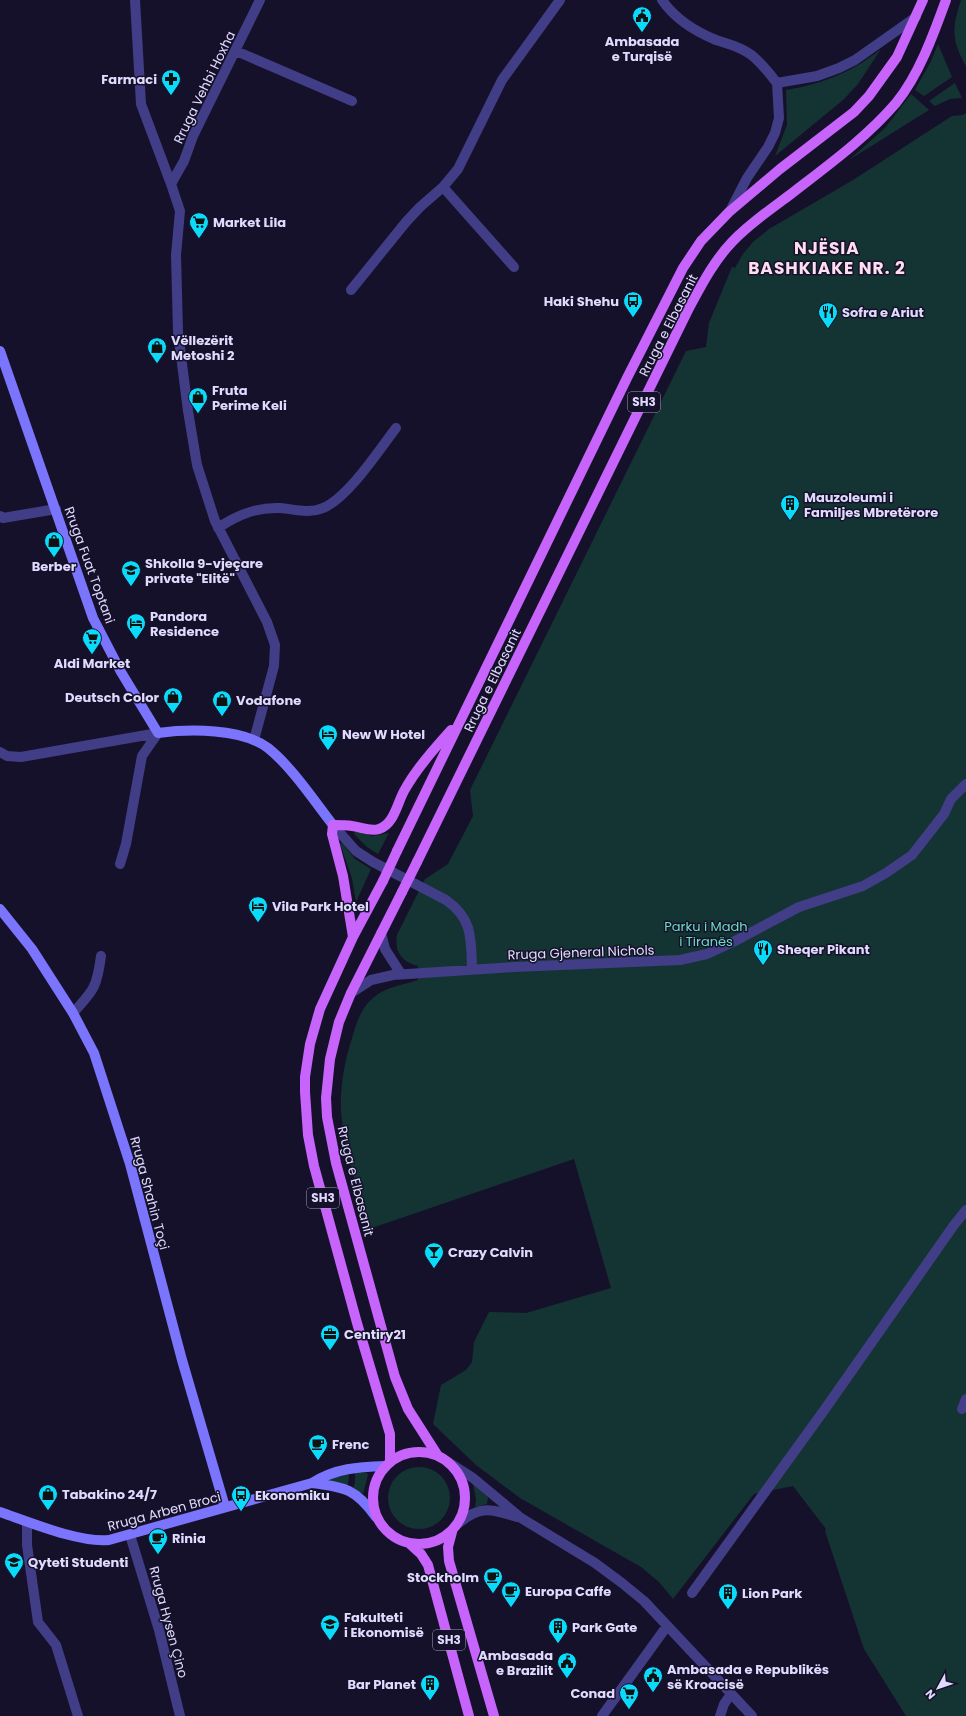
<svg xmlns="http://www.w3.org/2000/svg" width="966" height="1716" viewBox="0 0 966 1716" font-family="Poppins,sans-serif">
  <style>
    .green { fill: #143433 }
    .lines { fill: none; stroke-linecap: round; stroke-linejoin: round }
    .street { stroke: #423d87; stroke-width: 10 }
    .secondary { stroke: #7b74fc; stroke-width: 10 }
    .primary { stroke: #c764fc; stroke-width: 10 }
    .primary-bridge { stroke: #c764fc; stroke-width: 10 }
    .labels { text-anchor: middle; stroke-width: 3; stroke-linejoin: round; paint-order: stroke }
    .shield { fill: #16112a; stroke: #a39ebe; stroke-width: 1 }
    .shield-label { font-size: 12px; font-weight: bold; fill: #e0dbfe }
    .poi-label { font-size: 13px; font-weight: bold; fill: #e0dbfe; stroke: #16112a; text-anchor: start }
    .street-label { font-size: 13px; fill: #e0dbfe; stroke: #16112a }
    .park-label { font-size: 13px; fill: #67dec3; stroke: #16112a }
    .district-label { font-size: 17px; font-weight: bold; letter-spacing: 1px; fill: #feddf1; stroke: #16112a }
  </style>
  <rect width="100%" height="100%" fill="#16112a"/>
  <path class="green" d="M961 0H966V66C951 40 952 28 961 0Z
    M938 44 952 77 924 96 915 90 931 61Z
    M881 49 858 84 843 100 775 156 787 125 786 90C822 84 853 72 881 49Z
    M955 83 962 98 950 99 935 106 929 101Z
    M911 94 929 110 849 160 885 128Z
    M966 113V1716H906L864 1649 825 1531 826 1529 793 1486 754 1494 673 1599 659 1582 641 1567 520 1498 476 1465 433 1424 441 1385 466 1370 472 1362 474 1342 489 1312 526 1313 611 1288 574 1159 369 1229C359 1191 343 1149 341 1110 340 1085 345 1059 353 1035 357 1021 362 1007 373 998 385 987 403 985 418 980V966C402 962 394 951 397 935L425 879 448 864 473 816 470 790 686 351 706 347 709 323 732 267 735 268 743 254 753 242 769 229 853 180 952 116 963 115Z
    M355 831 372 836 389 833 378 854 367 847 354 834Z
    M342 843 355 859 371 869 356 902 352 878 340 844Z
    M388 1498a31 31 0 1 1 62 0a31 31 0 1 1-62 0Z
    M355 1472 367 1473 368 1475 363 1494 353 1488 355 1483Z
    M349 1474 348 1485 325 1480Z
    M473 1483 488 1497 487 1504 475 1507 476 1500Z"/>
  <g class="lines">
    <path class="street" d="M135 0 141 104 171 184 180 211 176 255 178 332 188 411 197 465 215 521 267 622 275 645 274 666 254 740
      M662 0C675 19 694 31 716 40 728 44 739 46 750 54 760 61 769 73 777 83L779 118 775 133 768 147 747 178 730 211
      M236 51 352 101
      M777 83 817 76 839 68 855 60 916 17
      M171 184 184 161 193 136 260 0
      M443 187 514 267
      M351 290 406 222 420 207 443 187 458 169 502 80 560 0
      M0 516 3 518 56 509
      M218 528C237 515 256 507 280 508 294 509 309 514 323 508 348 498 379 450 396 428
      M0 752 7 756 21 757 158 733
      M333 825 356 851 373 862 446 900C473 919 471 939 472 969
      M120 864 126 844 142 756 158 733
      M381 933 385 949 401 974
      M351 993 371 980 393 975 514 967 680 960 707 954 735 941 799 907 863 886 886 873 912 855 944 814 951 799 966 784
      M73 1013C94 990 97 987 101 956
      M962 1409 966 1399
      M448 1462 473 1478 521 1518 595 1563 622 1583 644 1601 752 1716
      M27 1522V1545L38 1622 56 1645 78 1716
      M459 1523C480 1505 492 1509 517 1517
      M130 1535 159 1630 180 1716
      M692 1593 825 1409 954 1225 966 1210
      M602 1716 667 1626
      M720 1716 724 1704 731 1694"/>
    <path class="secondary" d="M0 351 93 618 121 672 158 733C189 729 242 728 268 748 291 766 315 802 333 825
      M0 909 32 949 73 1013 94 1053 130 1164 182 1360 225 1507
      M312 1483C345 1487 356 1489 376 1517
      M0 1512C29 1522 79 1543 109 1540L312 1483C336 1468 358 1467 386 1466"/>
    <path class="primary" d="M397 851 627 378 683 268 701 241 729 212 780 169 854 112 869 96 897 57 923 0
      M417 862 688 310C701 286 713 262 732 242 750 223 771 209 791 194 827 166 866 138 896 103 919 75 934 33 946 0
      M383 881 353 937 320 1009 310 1044 305 1077V1092L308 1135 314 1166 357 1323 390 1434V1462
      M402 892 351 993 339 1022 330 1059 326 1098 327 1117 336 1163 395 1377 408 1409 438 1456
      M353 937 343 876 332 834 333 825C339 825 346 825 352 826 361 827 370 832 379 829 394 824 397 804 404 791 416 769 434 749 451 730
      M373 1498a46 46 0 1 1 92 0a46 46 0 1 1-92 0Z
      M452 1532 448 1547 449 1561 494 1716
      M410 1544 421 1554 428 1565 469 1716"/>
    <path class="primary-bridge" d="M383 881 397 851
      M402 892 417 862"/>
  </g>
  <defs>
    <g id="civic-pin" transform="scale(1)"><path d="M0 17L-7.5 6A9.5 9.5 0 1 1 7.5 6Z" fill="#0bdbfa" stroke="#16112a"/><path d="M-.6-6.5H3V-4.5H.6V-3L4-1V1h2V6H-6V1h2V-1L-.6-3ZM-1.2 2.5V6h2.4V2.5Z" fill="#111"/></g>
    <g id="pharmacy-pin" transform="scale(1)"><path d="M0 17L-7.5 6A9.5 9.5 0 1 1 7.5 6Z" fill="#0bdbfa" stroke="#16112a"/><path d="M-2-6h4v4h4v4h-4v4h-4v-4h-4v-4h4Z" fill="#111"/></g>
    <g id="supermarket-pin" transform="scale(1)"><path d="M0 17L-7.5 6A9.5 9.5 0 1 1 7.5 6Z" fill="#0bdbfa" stroke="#16112a"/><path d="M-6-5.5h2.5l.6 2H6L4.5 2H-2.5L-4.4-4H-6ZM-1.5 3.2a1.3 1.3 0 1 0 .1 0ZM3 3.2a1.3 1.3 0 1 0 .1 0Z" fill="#111"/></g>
    <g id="bus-pin" transform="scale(1)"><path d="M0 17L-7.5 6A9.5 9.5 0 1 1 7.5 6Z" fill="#0bdbfa" stroke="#16112a"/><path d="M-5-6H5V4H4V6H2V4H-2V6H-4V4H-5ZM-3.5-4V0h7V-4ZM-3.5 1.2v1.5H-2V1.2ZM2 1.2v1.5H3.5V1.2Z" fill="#111"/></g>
    <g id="restaurant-pin" transform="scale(1)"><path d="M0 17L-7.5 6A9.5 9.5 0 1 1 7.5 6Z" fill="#0bdbfa" stroke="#16112a"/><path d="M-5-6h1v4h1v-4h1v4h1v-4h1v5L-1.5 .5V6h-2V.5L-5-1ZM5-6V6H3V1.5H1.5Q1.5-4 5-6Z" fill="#111"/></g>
    <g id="shop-pin" transform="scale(1)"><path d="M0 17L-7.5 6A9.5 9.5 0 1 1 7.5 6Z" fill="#0bdbfa" stroke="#16112a"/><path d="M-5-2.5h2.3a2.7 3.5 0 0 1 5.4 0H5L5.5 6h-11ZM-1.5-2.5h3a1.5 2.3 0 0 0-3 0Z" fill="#111"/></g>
    <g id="building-pin" transform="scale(1)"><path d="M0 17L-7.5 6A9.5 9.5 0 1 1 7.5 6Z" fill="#0bdbfa" stroke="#16112a"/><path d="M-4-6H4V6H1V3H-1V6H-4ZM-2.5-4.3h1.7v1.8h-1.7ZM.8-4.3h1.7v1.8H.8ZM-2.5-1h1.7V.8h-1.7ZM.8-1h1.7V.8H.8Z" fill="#111"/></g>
    <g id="school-pin" transform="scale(1)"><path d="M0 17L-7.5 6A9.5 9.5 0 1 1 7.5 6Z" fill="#0bdbfa" stroke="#16112a"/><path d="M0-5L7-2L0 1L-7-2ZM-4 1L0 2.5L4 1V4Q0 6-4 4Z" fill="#111"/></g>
    <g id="hotel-pin" transform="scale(1)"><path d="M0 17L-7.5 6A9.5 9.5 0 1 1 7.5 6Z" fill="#0bdbfa" stroke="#16112a"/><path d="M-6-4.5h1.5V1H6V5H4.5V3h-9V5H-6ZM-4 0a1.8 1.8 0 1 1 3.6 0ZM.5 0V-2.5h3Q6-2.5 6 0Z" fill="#111"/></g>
    <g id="bar-pin" transform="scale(1)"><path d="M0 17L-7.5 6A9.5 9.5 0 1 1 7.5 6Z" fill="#0bdbfa" stroke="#16112a"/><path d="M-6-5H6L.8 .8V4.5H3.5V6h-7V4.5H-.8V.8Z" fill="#111"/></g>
    <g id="office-pin" transform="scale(1)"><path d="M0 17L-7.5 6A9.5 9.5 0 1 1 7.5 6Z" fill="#0bdbfa" stroke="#16112a"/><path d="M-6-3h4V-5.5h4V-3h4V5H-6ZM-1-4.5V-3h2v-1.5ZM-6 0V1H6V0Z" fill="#111"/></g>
    <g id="cafe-pin" transform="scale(1)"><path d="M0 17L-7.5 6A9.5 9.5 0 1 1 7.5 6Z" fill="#0bdbfa" stroke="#16112a"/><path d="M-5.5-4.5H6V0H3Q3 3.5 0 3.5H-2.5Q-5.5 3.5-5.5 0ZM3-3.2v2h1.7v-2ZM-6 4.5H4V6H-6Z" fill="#111"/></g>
    <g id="university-pin" transform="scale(1)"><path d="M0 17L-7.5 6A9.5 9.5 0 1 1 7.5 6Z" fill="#0bdbfa" stroke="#16112a"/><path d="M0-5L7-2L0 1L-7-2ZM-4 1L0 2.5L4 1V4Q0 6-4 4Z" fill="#111"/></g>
  </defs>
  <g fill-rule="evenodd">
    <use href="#civic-pin" x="642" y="16"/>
    <use href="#pharmacy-pin" x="171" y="79"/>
    <use href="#supermarket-pin" x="199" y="222"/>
    <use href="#bus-pin" x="633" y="301"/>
    <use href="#restaurant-pin" x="828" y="312"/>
    <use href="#shop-pin" x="157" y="347"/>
    <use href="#shop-pin" x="198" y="397"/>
    <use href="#building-pin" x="790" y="504"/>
    <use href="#shop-pin" x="54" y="541"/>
    <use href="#school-pin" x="131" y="570"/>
    <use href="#hotel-pin" x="136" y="623"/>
    <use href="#supermarket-pin" x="92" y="638"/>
    <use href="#shop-pin" x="173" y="697"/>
    <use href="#shop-pin" x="222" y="700"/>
    <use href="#hotel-pin" x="328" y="734"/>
    <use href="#hotel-pin" x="258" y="906"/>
    <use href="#restaurant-pin" x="763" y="949"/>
    <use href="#bar-pin" x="434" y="1252"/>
    <use href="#office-pin" x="330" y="1334"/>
    <use href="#cafe-pin" x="318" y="1444"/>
    <use href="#shop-pin" x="48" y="1494"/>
    <use href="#bus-pin" x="241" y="1495"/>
    <use href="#cafe-pin" x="158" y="1538"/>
    <use href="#university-pin" x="14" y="1562"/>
    <use href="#cafe-pin" x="493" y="1577"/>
    <use href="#cafe-pin" x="511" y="1591"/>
    <use href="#building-pin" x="728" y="1593"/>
    <use href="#university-pin" x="330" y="1624"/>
    <use href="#building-pin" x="558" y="1627"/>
    <use href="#civic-pin" x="567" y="1662"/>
    <use href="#civic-pin" x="653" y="1676"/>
    <use href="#building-pin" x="430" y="1684"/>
    <use href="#supermarket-pin" x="629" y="1693"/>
  </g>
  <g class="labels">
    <g class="shield">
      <rect x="628" y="392" width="32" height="20" rx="3"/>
      <rect x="307" y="1188" width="32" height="20" rx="3"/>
      <rect x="433" y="1630" width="32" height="20" rx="3"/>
    </g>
    <g class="shield-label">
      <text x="644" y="406">SH3</text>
      <text x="323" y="1202">SH3</text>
      <text x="449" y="1644">SH3</text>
    </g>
    <g class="poi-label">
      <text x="642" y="46" text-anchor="middle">Ambasada<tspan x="642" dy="15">e Turqisë</tspan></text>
      <text x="157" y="84" text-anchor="end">Farmaci</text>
      <text x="213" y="227">Market Lila</text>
      <text x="619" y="306" text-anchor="end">Haki Shehu</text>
      <text x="842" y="317">Sofra e Ariut</text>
      <text x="171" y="345">Vëllezërit<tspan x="171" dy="15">Metoshi 2</tspan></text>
      <text x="212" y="395">Fruta<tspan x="212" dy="15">Perime Keli</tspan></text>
      <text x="804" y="502">Mauzoleumi i<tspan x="804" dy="15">Familjes Mbretërore</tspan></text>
      <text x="145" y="568">Shkolla 9-vjeçare<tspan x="145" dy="15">private "Elitë"</tspan></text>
      <text x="54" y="571" text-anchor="middle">Berber</text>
      <text x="150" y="621">Pandora<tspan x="150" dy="15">Residence</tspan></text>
      <text x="92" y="668" text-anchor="middle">Aldi Market</text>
      <text x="159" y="702" text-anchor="end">Deutsch Color</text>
      <text x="236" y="705">Vodafone</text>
      <text x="342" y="739">New W Hotel</text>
      <text x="272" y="911">Vila Park Hotel</text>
      <text x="777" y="954">Sheqer Pikant</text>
      <text x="448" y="1257">Crazy Calvin</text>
      <text x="344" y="1339">Centiry21</text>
      <text x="332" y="1449">Frenc</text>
      <text x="62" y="1499">Tabakino 24/7</text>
      <text x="255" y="1500">Ekonomiku</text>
      <text x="172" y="1543">Rinia</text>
      <text x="28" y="1567">Qyteti Studenti</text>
      <text x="479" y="1582" text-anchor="end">Stockholm</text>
      <text x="525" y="1596">Europa Caffe</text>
      <text x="742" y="1598">Lion Park</text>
      <text x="344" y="1622">Fakulteti<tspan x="344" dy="15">i Ekonomisë</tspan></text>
      <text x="572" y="1632">Park Gate</text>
      <text x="553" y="1660" text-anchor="end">Ambasada<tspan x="553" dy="15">e Brazilit</tspan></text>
      <text x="667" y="1674">Ambasada e Republikës<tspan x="667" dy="15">së Kroacisë</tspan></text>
      <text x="416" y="1689" text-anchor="end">Bar Planet</text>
      <text x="615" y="1698" text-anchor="end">Conad</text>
    </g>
    <g class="street-label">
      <text transform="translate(204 87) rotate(-64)" y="5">Rruga Vehbi Hoxha</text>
      <text transform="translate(668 325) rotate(-63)" y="5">Rruga e Elbasanit</text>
      <text transform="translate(90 565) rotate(70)" y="5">Rruga Fuat Toptani</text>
      <text transform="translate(492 680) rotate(-64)" y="5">Rruga e Elbasanit</text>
      <text transform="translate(581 952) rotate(-2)" y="5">Rruga Gjeneral Nichols</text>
      <text transform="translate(356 1181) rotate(76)" y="5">Rruga e Elbasanit</text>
      <text transform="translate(150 1193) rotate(75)" y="5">Rruga Shahin Toçi</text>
      <text transform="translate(164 1511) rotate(-15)" y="5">Rruga Arben Broci</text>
      <text transform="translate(169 1622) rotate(75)" y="5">Rruga Hysen Çino</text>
    </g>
    <g class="park-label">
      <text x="706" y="931">Parku i Madh<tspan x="706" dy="15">i Tiranës</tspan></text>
    </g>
    <g class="district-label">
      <text x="827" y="254">NJËSIA<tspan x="827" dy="20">BASHKIAKE NR. 2</tspan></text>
    </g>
  </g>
  <g transform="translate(938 1688) rotate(230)" stroke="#16112a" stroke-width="3" paint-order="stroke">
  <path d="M0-3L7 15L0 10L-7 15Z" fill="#e0dbfe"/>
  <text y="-6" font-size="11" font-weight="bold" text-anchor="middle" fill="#e0dbfe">N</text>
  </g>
</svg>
